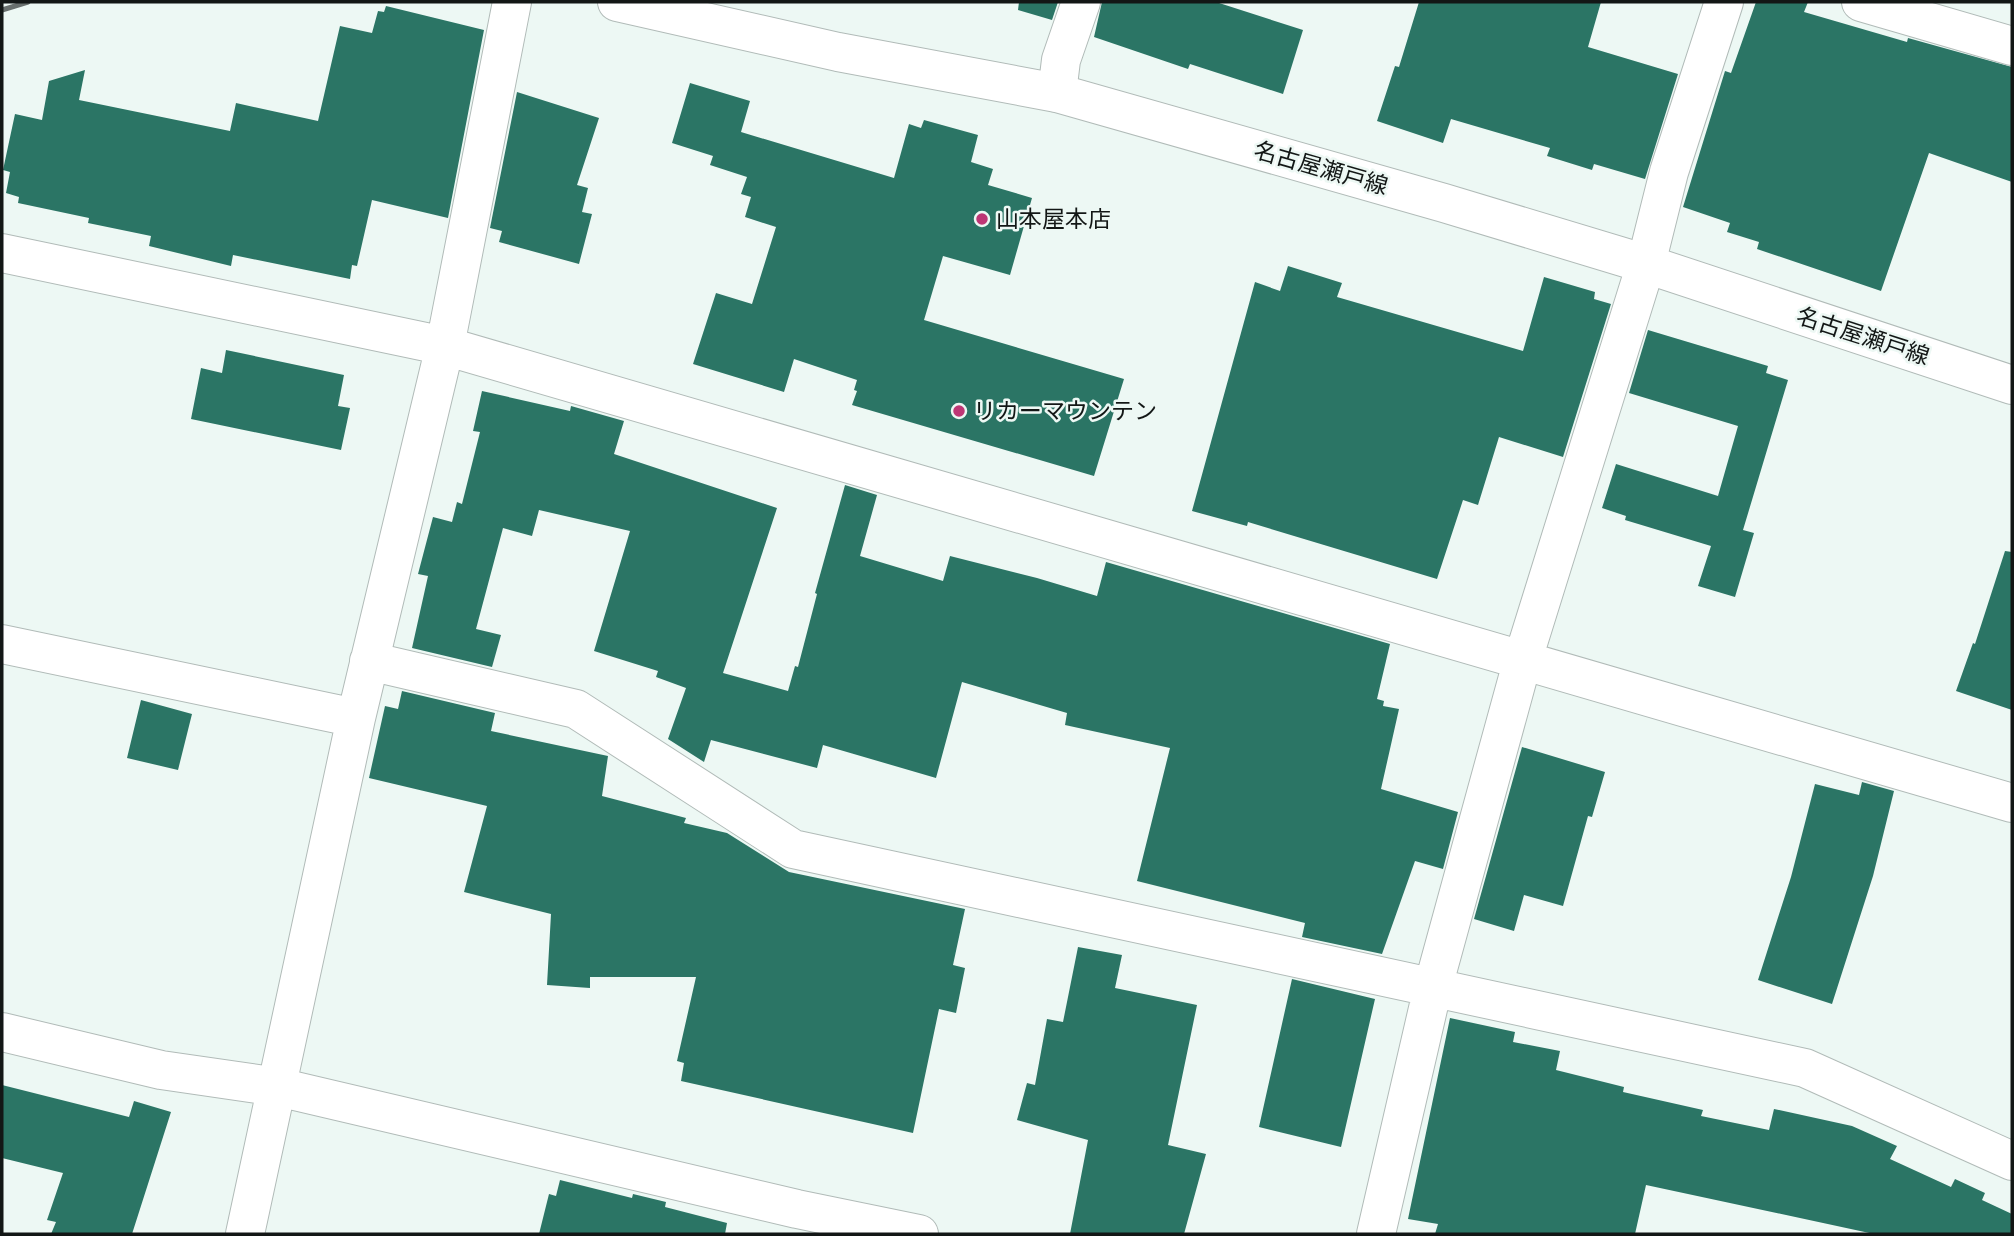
<svg xmlns="http://www.w3.org/2000/svg" width="2014" height="1236" viewBox="0 0 2014 1236" font-family="'IBM Plex Sans','Noto Sans JP',sans-serif">
  <style>
    .building { fill: #2b7565 }
    .lines { fill: none; stroke-linecap: round; stroke-linejoin: round }
    .minor-casing { stroke: #b1bbb8; stroke-width: 40 }
    .major-casing { stroke: #b1bbb8; stroke-width: 40 }
    .minor { stroke: #fff; stroke-width: 38 }
    .major { stroke: #fff; stroke-width: 38 }
    .rail { stroke: #69706e; stroke-width: 5 }
    .poi-dot { fill: #be3675; stroke: #edf8f4; stroke-width: 2.5 }
    .labels { text-anchor: middle; stroke-width: 5; stroke-linejoin: round; paint-order: stroke }
    .street-label { font-size: 23px; fill: #131716; stroke: #edf8f4 }
    .poi-label { font-size: 23px; fill: #131716; stroke: #edf8f4; text-anchor: start }
  </style>
  <rect width="100%" height="100%" fill="#edf8f4"/>
  <path class="building" d="M1019 2H1058L1052 20 1018 10Z
    M1102 2H1216L1303 30 1283 94 1190 64 1188 69 1094 37Z
    M1419 2H1601L1588 47 1678 74 1645 179 1594 164 1592 170 1547 156 1550 148 1451 119 1443 143 1377 121 1395 66 1399 67Z
    M1756 2H1808L1804 12 1907 42 1908 38 2012 67V182L1929 153 1881 291 1757 249 1759 242 1727 232 1730 223 1683 207 1725 71 1731 73Z
    M386 6 484 30 448 218 372 200 357 266 352 265 350 279 233 255 231 266 149 246 151 236 88 223 89 218 18 203 19 197 6 193 10 172 3 170 15 114 42 120 49 81 85 70 79 100 230 131 236 103 318 121 340 26 372 33 378 11 384 12Z
    M690 83 750 101 741 132 894 178 909 124 921 128 924 120 978 135 971 162 993 169 988 185 1032 198 1010 275 943 256 924 320 1124 379 1094 476 852 405 857 391 854 390 857 380 794 359 784 392 693 364 716 293 752 304 776 227 745 217 751 197 741 194 747 177 710 165 713 156 672 143Z
    M517 92 599 118 577 185 588 188 582 212 592 214 579 264 499 242 502 231 490 228Z
    M1288 266 1342 283 1337 297 1523 351 1544 277 1595 292 1594 299 1611 304 1563 457 1499 437 1478 505 1463 500 1437 579 1248 522 1247 526 1192 511 1255 282 1280 291Z
    M1648 330 1768 366 1766 373 1788 380 1743 530 1754 533 1735 597 1698 586 1711 546 1625 520 1626 516 1602 508 1616 464 1718 496 1738 426 1629 393Z
    M226 350 344 375 338 406 350 408 341 450 191 419 201 368 222 373Z
    M482 391 570 411 571 406 624 421 614 454 777 508 723 673 788 691 795 666 798 667 817 594 815 593 845 485 877 495 860 556 943 581 950 556 1037 578 1097 596 1106 562 1390 644 1377 699 1384 701 1383 706 1399 709 1381 789 1458 812 1443 869 1415 861 1382 954 1302 937 1305 923 1137 881 1170 748 1065 725 1067 713 962 682 936 778 823 745 817 768 711 740 704 762 668 739 686 688 656 677 658 671 594 651 630 531 539 510 532 536 503 528 476 629 501 635 492 667 412 648 428 576 418 574 433 517 452 522 457 502 462 504 480 432 473 431Z
    M2005 551 2012 552V710L1956 691 1973 643 1975 644Z
    M402 691 495 713 491 731 608 756 602 796 686 818 684 823 727 833 789 872 965 909 953 965 965 968 956 1013 939 1009 913 1133 681 1081 684 1063 677 1061 696 977H590V988L547 985 551 914 464 892 487 806 369 778 385 706 398 709Z
    M141 700 192 714 178 770 127 758Z
    M1522 747 1605 772 1592 817 1588 816 1563 906 1524 895 1514 931 1474 919Z
    M1862 782 1894 791 1873 876 1832 1004 1758 980 1791 877 1815 784 1859 795Z
    M1078 947 1122 955 1115 988 1197 1005 1168 1145 1206 1154 1184 1234H1070L1088 1140 1017 1120 1027 1083 1035 1085 1047 1019 1063 1022Z
    M1292 979 1375 999 1341 1147 1259 1127Z
    M1450 1018 1515 1032 1513 1042 1560 1051 1556 1070 1624 1087 1623 1092 1703 1110 1701 1116 1769 1130 1774 1109 1852 1126 1897 1146 1890 1159 1951 1187 1955 1179 1985 1193 1982 1200 2012 1214V1234H1874L1646 1185 1635 1234H1435L1438 1224 1408 1219Z
    M2 1085 129 1117 134 1101 171 1112 132 1234H51L56 1222 47 1220 63 1173 2 1158Z
    M560 1180 632 1198 633 1194 666 1202 665 1207 727 1223 725 1234H539L549 1194 556 1196Z"/>
  <g class="lines">
    <g class="minor-casing">
      <path id="minor" d="M1861 2 2012 46
        M1057 93 1061 60 1081 2
        M2 253 445 346 2012 803
        M2 644 356 718
        M369 661 576 709 793 849 1805 1068 2012 1161
        M2 1032 161 1070 278 1087 797 1209 919 1234
        M245 1234 356 718 445 346 512 2
        M1376 1234 1433 987 1523 659 1646 264 1669 172 1724 2"/>
    </g>
    <g class="major-casing">
      <path id="major" d="M617 2 838 52 1057 93 1444 203 1646 264 2012 385"/>
    </g>
    <use href="#minor" class="minor"/>
    <use href="#major" class="major"/>
    <path class="rail" d="M2 10 28 2"/>
  </g>
  <g class="poi-dot">
    <circle cx="982" cy="219" r="7"/>
    <circle cx="959" cy="411" r="7"/>
  </g>
  <g class="labels">
    <g class="street-label">
      <text transform="translate(1321 168) rotate(16)" y="8">名古屋瀬戸線</text>
      <text transform="translate(1863 336) rotate(18)" y="8">名古屋瀬戸線</text>
    </g>
    <g class="poi-label">
      <text x="996" y="227">山本屋本店</text>
      <text x="973" y="419">リカーマウンテン</text>
    </g>
  </g>
  <rect width="2014" height="1236" fill="none" stroke="#131716" stroke-width="7"/>
</svg>
